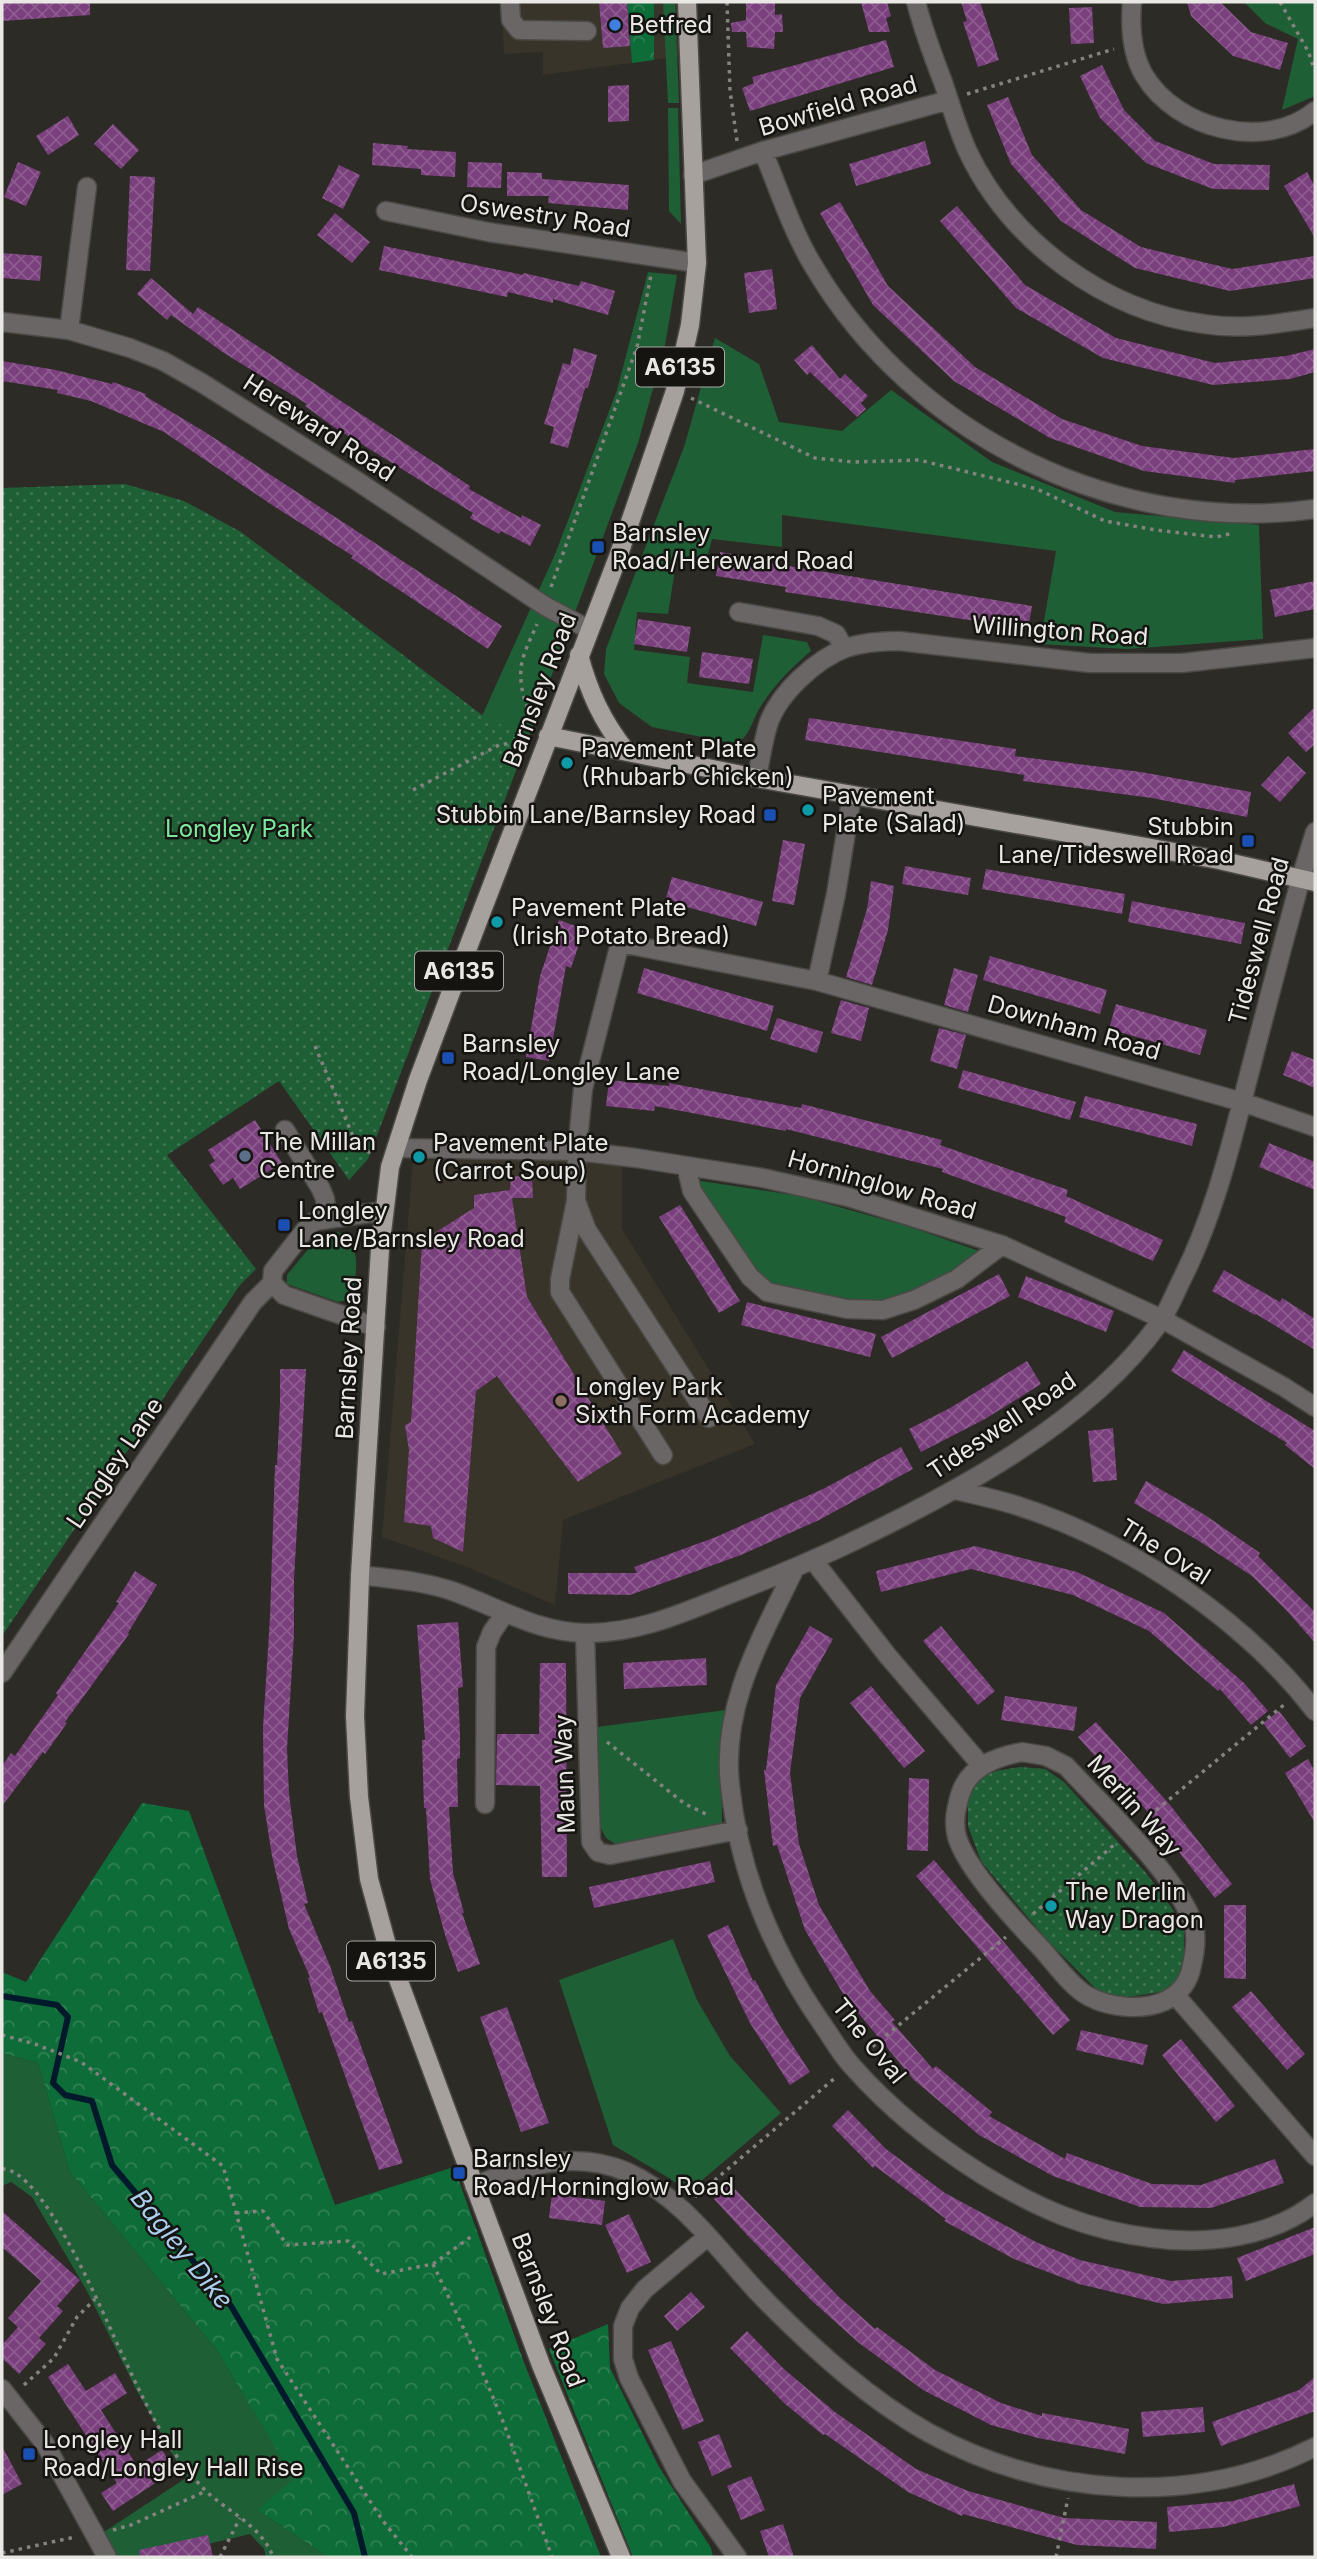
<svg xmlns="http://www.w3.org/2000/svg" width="1317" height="2559" viewBox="0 0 1317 2559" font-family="Inter,sans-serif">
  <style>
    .built { fill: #383429 }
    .grass { fill: #1f5f36 }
    .forest { fill: url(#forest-crowns) }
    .park { fill: url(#park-dots) }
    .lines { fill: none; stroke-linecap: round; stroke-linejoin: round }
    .stream { stroke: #02182b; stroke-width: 6 }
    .building { fill: url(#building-cross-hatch) }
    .minor-casing { stroke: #4b4945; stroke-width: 21 }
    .major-casing { stroke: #4b4945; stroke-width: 21 }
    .path { stroke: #85837f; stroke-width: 3.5; stroke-dasharray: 3.5 5; stroke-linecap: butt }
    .minor { stroke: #696665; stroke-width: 18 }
    .major { stroke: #a7a19e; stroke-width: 18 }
    .shop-dot { fill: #3f7fe0; stroke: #151411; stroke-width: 2.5 }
    .transit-dot { fill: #1a4fb4; stroke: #151411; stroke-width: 2.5 }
    .culture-dot { fill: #0f9aa8; stroke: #151411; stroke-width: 2.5 }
    .service-dot { fill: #5c6f8a; stroke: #151411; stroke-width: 2.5 }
    .education-dot { fill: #8d6e63; stroke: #151411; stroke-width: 2.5 }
    .labels { text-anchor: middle; stroke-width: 5; stroke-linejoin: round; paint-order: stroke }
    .shield { fill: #151411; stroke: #aaa8a5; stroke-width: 2 }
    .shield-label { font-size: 23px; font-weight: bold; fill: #eae8e5 }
    .poi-label { font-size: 24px; fill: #eae8e5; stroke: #151411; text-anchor: start }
    .street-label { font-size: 24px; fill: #eae8e5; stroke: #151411 }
    .park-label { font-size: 24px; fill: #7be99d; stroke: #151411 }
    .water-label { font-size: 26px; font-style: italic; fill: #accff0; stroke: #151411 }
  </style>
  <defs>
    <pattern id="forest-crowns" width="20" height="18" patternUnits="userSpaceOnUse" patternTransform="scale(1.75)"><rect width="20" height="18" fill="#0d6c37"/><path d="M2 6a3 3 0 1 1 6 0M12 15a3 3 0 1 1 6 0" fill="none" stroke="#308154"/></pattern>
    <pattern id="park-dots" width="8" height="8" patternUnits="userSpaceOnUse" patternTransform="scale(1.75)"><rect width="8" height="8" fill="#1f5f36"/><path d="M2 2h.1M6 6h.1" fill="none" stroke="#407653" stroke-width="1.8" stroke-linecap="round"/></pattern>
    <pattern id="building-cross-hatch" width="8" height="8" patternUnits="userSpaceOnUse" patternTransform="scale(1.75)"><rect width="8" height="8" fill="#7a3f7d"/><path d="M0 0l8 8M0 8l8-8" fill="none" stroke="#8d5b8f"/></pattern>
  </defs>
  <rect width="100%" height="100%" fill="#2d2b26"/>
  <path class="built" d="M502 2H678L680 56 543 75V52L504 54Z
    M532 1157 622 1163V1229L755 1444 563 1520 555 1605 467 1567 382 1537 413 1161Z"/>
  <path class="grass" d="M663 2H675L679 103H668Z
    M1244 2H1315V96L1282 110 1298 39 1265 23Z
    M668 108H678L681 224 669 211Z
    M648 272 677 275 665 345 638 443 528 739 482 716 556 552 617 390Z
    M715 338 759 364 779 422 842 431 891 390 992 462 1115 512 1259 525 1263 639 1127 649 1040 644 1056 551 782 515V547L712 539 705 565 676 563 668 614 637 612 634 650 690 657 687 683 753 692 763 635 807 642 811 651C793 666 774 685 761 706 752 720 751 734 737 744L652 727 619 703 604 674 606 649 684 447Z
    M694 1180 800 1196 907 1226 982 1252 933 1284 886 1301 853 1304 775 1285 761 1277Z
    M338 1232C364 1245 356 1276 351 1299L338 1302 287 1284V1275L319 1236Z
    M726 1710 721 1762 722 1824 617 1845 606 1838 598 1822 597 1727Z
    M673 1939 697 2000 730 2056 781 2113 688 2192 669 2178 613 2145 559 1980Z
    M2 2053 38 2063 70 2172 216 2349 295 2480 257 2510 328 2557H266L264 2549 250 2534 154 2557H117L104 2532 186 2478 136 2389 87 2291 32 2197 11 2182 2 2186Z"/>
  <path class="forest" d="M627 2H654V60L632 63Z
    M142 1803 189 1811 335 2205 454 2167 523 2360 601 2557H328L257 2510 294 2479 216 2349 70 2172 38 2063 2 2053V1972L26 1982Z
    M608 2324 610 2368 659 2467 711 2548 713 2557H633L549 2349Z"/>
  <path class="park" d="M125 484 184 501 241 532 482 715 528 739 368 1159 349 1180 279 1081 167 1155 256 1269 240 1285 2 1636V488Z
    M1020 1767 1045 1769 1064 1782 1146 1873 1171 1907 1184 1928V1955L1180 1977 1166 1991 1122 1998 1097 1990 1046 1939 981 1861 968 1826V1794L980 1778 996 1771Z"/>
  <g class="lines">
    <path class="stream" d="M2 1996 57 2005 68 2017 53 2083 65 2095 92 2101 112 2165 231 2306 354 2513 365 2557"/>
  </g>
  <path class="building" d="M2 2H90V15L3 21Z
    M599 2H627L630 46 603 48Z
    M746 2H775V15L782 14 783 32H775L774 49 747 47 746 32H732L731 23 746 20Z
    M861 2H887L891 16 886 18 890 32H869Z
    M961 2H980L999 60 978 67 963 22 967 21Z
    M1187 2H1220L1251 32 1288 43 1280 70 1233 56 1191 16Z
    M1092 7 1094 43 1071 44 1069 8Z
    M886 40 894 67 750 111 742 88 754 83 752 77Z
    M1102 65 1124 110 1155 141 1214 164 1270 165 1269 190 1213 189 1146 163 1100 118 1080 76Z
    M629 85V121L608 122V86Z
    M1008 97 1032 155 1058 184 1081 210 1141 247 1232 269 1315 256V278L1230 291 1135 268 1061 221 1011 164 987 105Z
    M68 116 79 135 48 155 36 136Z
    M113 124 139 150 121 169 94 144Z
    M925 141 931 164 856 186 849 164Z
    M373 143 408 146 407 149 456 152 455 177 421 175V169L372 165Z
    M18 162 41 172 26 206 4 197Z
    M468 162 502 163 501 188 467 187Z
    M339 165 360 175 343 209 322 198Z
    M507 172 542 173V179L629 185 628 210 548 203 549 196H507Z
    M1307 172 1315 187V238L1284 186Z
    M130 176 155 177 150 271 126 270Z
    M840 202 888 286 975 367 1062 419 1142 446 1234 458 1315 449V471L1235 480V483L1144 471 1050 438 954 381 873 305 820 213Z
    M957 206 1025 285 1116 338 1215 363 1286 356 1315 349V372L1290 379 1213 385 1103 358 1016 308 940 221Z
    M335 213 370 242 352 263 317 235Z
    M384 246 523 275 524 273 579 286 581 281 615 291 608 315 553 299V303L508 292 507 297 379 270Z
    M2 253 42 256 40 281 2 278Z
    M772 269 777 309 749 313 744 273Z
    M151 278 193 314 198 307 470 486 469 489 521 518 522 515 541 525 530 546 501 531 499 534 470 518 473 513 334 427 305 406 307 404 224 353 171 315 167 320 137 294Z
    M812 345 840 379 845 374 868 396 861 403 866 409 857 417 810 372 807 375 794 360Z
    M574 348 597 355 588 388H585L568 448 550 443 554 427 544 424 563 363 570 365Z
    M2 361 56 370 112 384 113 382 146 394 145 396 205 432 502 626 488 649 351 558 353 556 275 507 164 432 91 401 57 393 58 390 2 381Z
    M720 552 765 559 764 562 1032 606 1028 629 785 592 786 587 716 576Z
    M1315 581V609L1275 617 1270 590Z
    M638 619 691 627 687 652 634 644Z
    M702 652 753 659 749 684 699 677Z
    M1315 707V744L1306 752 1288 733Z
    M809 718 1016 749 1015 756 1141 772 1251 792 1247 817 1152 798 1023 781 1024 775 805 740Z
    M1288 756 1306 773 1280 802 1261 785Z
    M783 840 805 844 794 905 772 901Z
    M905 866 971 878 968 895 902 884Z
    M986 869 1125 894 1122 914 982 889Z
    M672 877 763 902 756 926 665 901Z
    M871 881 894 886 888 930 872 985 846 977 867 909Z
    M1132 901 1245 923 1241 944 1128 922Z
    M559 920 584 929 571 968 566 966 549 1061 526 1057 540 976Z
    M990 956 1107 990 1100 1014 983 980Z
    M644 968 774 1006 767 1031 637 993Z
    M954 968 978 975 968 1012 944 1005Z
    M841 1000 869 1008 861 1041 831 1033Z
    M1116 1004 1207 1030 1200 1055 1109 1029Z
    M777 1018 823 1032 817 1053 770 1039Z
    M939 1028 966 1035 957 1069 930 1061Z
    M1292 1051 1315 1060V1088L1283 1075Z
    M963 1070 1076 1102 1070 1120 958 1088Z
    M609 1080 669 1086V1083L801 1108 802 1104 942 1140 940 1145 1068 1190 1066 1196 1163 1240 1153 1261 1064 1222 1066 1217 942 1172 943 1169 786 1129V1131L655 1106 654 1111 606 1106Z
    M1085 1096 1197 1124 1192 1146 1079 1117Z
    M255 1120 282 1163 240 1189 233 1178 223 1185 209 1165 215 1161 208 1150Z
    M1269 1143 1315 1162V1190L1259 1167Z
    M511 1176 532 1177 533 1198H512L527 1297 622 1454 578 1482 497 1376 476 1391 463 1552 433 1538 431 1526 404 1522 409 1450 405 1425 411 1422 422 1241 474 1208V1195L510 1190Z
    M680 1205 740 1301 719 1313 659 1217Z
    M1224 1270 1280 1302 1282 1298 1315 1319V1350L1256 1314 1255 1315 1212 1291Z
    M999 1274 1010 1296 892 1358 881 1337Z
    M1026 1276 1114 1311 1106 1332 1018 1297Z
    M747 1302 876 1334 870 1357 741 1325Z
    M1184 1350 1315 1431V1469L1285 1445 1287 1443 1171 1371Z
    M1027 1361 1041 1384 985 1419 921 1452 909 1429 950 1408Z
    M280 1369H306L294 1579V1634L287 1749 289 1794 297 1856 308 1903 304 1904 330 1966 349 2022 352 2021 403 2163 379 2170 322 2012 319 2013 308 1978 310 1977 289 1929 272 1856 264 1805 263 1728 270 1617 275 1465H277L280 1403Z
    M1113 1428 1117 1480 1093 1482 1088 1431Z
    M901 1447 913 1469 819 1520 741 1555 630 1595 568 1594V1573H637L634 1567 716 1537 823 1489Z
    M1146 1481 1205 1515 1260 1553 1258 1556 1315 1612V1643L1287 1611 1252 1576 1199 1541 1134 1503Z
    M975 1546 1077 1572 1164 1613 1244 1683 1268 1711 1251 1725 1220 1689 1218 1691 1149 1631 1073 1595 971 1569 881 1592 876 1571Z
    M135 1571 157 1585 128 1633 129 1634 65 1722 67 1723 45 1754 43 1752 2 1806V1766L11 1753 15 1756 58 1695 56 1693 119 1603 116 1602Z
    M458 1622 463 1687 458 1688 460 1734V1758L457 1759 458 1807H449L453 1873 464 1913H462L480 1964 458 1972 445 1935 430 1879 426 1808H424L422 1740H425L417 1625Z
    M810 1626 833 1639 800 1698 790 1773 799 1844 819 1905 870 1991 895 2020 892 2022 933 2069 936 2066 992 2112 989 2116 1065 2159 1067 2153 1152 2184 1201 2185 1275 2159 1284 2183 1211 2208 1140 2207 1053 2176 979 2135 913 2079 845 1997 805 1930 777 1845 773 1846 764 1770H766L776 1685Z
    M941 1626 995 1691 978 1705 923 1641Z
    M706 1658 707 1685 624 1689 623 1663Z
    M540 1663H566L567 1877H542L540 1786 496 1785 497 1734H539Z
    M871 1686 925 1751 904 1768 850 1703Z
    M1005 1696 1077 1707 1074 1731 1001 1720Z
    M1279 1711 1306 1746 1290 1758 1263 1723Z
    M1096 1722 1170 1805 1232 1884 1215 1898 1143 1806 1141 1808 1078 1737Z
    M1308 1759 1315 1772V1823L1285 1773Z
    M909 1778 929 1779 928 1851 907 1850Z
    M934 1860 1070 2020 1053 2035 916 1876Z
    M710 1861 715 1882 594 1908 589 1887Z
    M1224 1905H1246V1979L1224 1978Z
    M728 1925 753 1981 755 1980 780 2026 810 2072 790 2085 750 2023 707 1935Z
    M1251 1991 1305 2054 1287 2070 1232 2007Z
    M507 2007 549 2123 521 2132 480 2017Z
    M1081 2030 1148 2045 1143 2065 1076 2050Z
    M1181 2039 1235 2106 1216 2122 1162 2055Z
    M848 2110 886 2149 945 2193 1038 2243 1080 2260 1171 2281 1232 2276 1233 2298 1163 2304 1079 2284 1014 2259 944 2221 946 2219 875 2166 873 2168 832 2126Z
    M730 2184 839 2297 875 2329 877 2327 935 2370 1001 2403 1042 2416V2413L1129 2429 1125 2454 1038 2438 991 2425 923 2390 859 2343 812 2301 748 2236 714 2199Z
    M552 2194 605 2201 602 2225 549 2218Z
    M2 2211 80 2280 57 2306 63 2311 39 2338 46 2344 19 2374 2 2358V2345L18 2327 8 2318 41 2281 2 2247Z
    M629 2214 651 2262 627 2273 605 2225Z
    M1315 2227V2254L1246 2281 1237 2258Z
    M691 2292 705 2307 677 2331 664 2316Z
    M747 2331 785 2370 835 2412 916 2469 968 2491 1064 2518 1157 2522 1156 2549 1077 2545 963 2514 962 2516 908 2492 825 2434 823 2435 784 2403 730 2348Z
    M671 2341 704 2421 683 2430 648 2350Z
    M68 2364 86 2391 115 2373 127 2393 101 2410 137 2466 162 2450 175 2470 113 2511 101 2493 117 2483 48 2377Z
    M1315 2377V2411L1221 2446 1212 2422 1299 2390Z
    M1203 2407 1205 2432 1143 2437 1141 2412Z
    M719 2434 732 2467 712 2476 698 2442Z
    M2 2446 22 2484 2 2495Z
    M751 2476 765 2510 741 2520 727 2486Z
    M1294 2484 1300 2506 1223 2527 1169 2532 1167 2507 1233 2501Z
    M783 2524 794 2557H769L760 2531Z
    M208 2535 213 2557H140L139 2550Z"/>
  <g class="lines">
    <g class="minor-casing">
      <path id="minor" d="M510 2 511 20 519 30 587 31
        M916 2C923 29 933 56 943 82 951 106 958 130 968 152 1011 242 1105 311 1204 324 1242 330 1278 324 1315 318
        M1132 2C1130 27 1131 53 1144 75 1176 129 1265 152 1315 111
        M763 151C779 190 792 231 814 267 915 438 1120 536 1315 509
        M693 175 763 151 949 100
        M386 211 488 232 697 263
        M2 322 69 330 130 348 163 361 202 383 354 479 545 606 588 629
        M69 330 87 187
        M739 612 818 626 836 634 844 648
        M757 778C760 761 763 742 768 725 778 694 816 659 846 648 864 642 881 641 899 641L1090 663H1182L1315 648
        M817 981 1242 1102 1315 1127
        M285 1130 321 1189 325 1199 327 1218
        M396 1148 577 1151 636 1158 763 1178 848 1197 1002 1245 1162 1319 1284 1387 1315 1407
        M686 1166 692 1191 750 1277 767 1292 847 1309 883 1310 914 1300 957 1279 1002 1245
        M576 1201 587 1230 709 1418
        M272 1283 284 1295 376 1327
        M663 1455 560 1292V1279L576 1201 577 1151 583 1089 620 943 817 981 836 894 852 795
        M955 1490C976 1495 997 1499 1018 1506 1128 1541 1244 1619 1315 1711
        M813 1560 887 1655 981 1765
        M795 1568C762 1637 721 1705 730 1785 739 1874 775 1958 827 2031 835 2043 842 2055 852 2066 890 2109 935 2145 983 2175 1039 2209 1087 2230 1152 2238 1207 2245 1270 2238 1315 2203
        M360 1575C392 1579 424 1581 455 1592 499 1608 537 1632 585 1633 636 1634 683 1613 730 1594 766 1580 802 1565 837 1549 948 1497 1088 1424 1160 1322 1169 1309 1175 1293 1182 1279 1211 1221 1227 1161 1243 1098 1262 1024 1281 951 1301 878L1315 832
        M585 1633 591 1842 598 1852 610 1855 738 1830
        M2 1673 253 1302 272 1283 273 1271 305 1230 315 1221 384 1211
        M1022 1752 1046 1756 1066 1766C1102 1805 1176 1874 1193 1923 1197 1935 1195 1952 1192 1965 1189 1982 1181 1993 1165 2001 1142 2011 1110 2008 1088 1996 1072 1988 1053 1961 1040 1947 1015 1921 967 1870 957 1837 953 1822 956 1809 960 1795 968 1767 996 1757 1022 1752Z
        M485 1804 486 1647 492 1632 505 1613
        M1176 1996 1315 2156
        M474 2186C523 2166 574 2149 627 2172 687 2199 724 2259 769 2304 817 2352 870 2400 929 2433 1047 2497 1194 2508 1315 2447
        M707 2237 645 2289 630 2308 623 2326V2359L629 2378 682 2481 737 2557
        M2 2389 45 2444 107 2557"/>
    </g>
    <g class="major-casing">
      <path id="major" d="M579 655C589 692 602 721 626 751
        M548 736 757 778 1219 860 1315 882
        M621 2557 541 2365 391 1960 369 1879 359 1797 355 1716 360 1575 380 1249 390 1167 418 1080 457 976 618 557 675 391 690 325 697 263 687 2"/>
    </g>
    <path class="path" d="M727 2 730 91 737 141
      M1280 2 1308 51 1315 71
      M967 94 1114 49
      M691 398 815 458 853 462 919 460 1037 489 1105 521 1156 530 1216 537 1234 533
      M551 587 637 347 651 275
      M536 722C524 708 518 680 522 662 525 649 532 636 537 624
      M413 790 499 745 529 740
      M315 1046 355 1141 374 1156
      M607 1742 685 1804 708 1815
      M1143 1821 1285 1704
      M1033 1914 1115 1844
      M2 2035 35 2044 81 2062 223 2166 277 2359 383 2521 412 2557
      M866 2052 1006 1937
      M2 2169C44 2168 105 2319 123 2356 139 2390 156 2427 178 2458 186 2469 196 2481 206 2491 228 2512 262 2526 273 2557
      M695 2197 836 2077
      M236 2213 263 2211 287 2245 348 2241 381 2274 433 2264 472 2236
      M433 2264 470 2342 504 2424 552 2557
      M24 2385 54 2358 77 2317 95 2299
      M113 2530 131 2525 206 2491
      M2 2553 75 2537
      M220 2557 240 2518
      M1056 2557 1068 2498"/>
    <use href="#minor" class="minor"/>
    <use href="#major" class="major"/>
  </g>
  <circle class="shop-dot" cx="615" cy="25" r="7"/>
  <g class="transit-dot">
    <rect x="591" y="540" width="14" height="14" rx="3.5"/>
    <rect x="763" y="808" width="14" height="14" rx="3.5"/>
    <rect x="1241" y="834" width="14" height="14" rx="3.5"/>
    <rect x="441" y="1051" width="14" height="14" rx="3.5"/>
    <rect x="277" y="1218" width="14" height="14" rx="3.5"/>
    <rect x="452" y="2166" width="14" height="14" rx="3.5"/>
    <rect x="22" y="2447" width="14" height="14" rx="3.5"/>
  </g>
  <g class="culture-dot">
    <circle cx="567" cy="763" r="7"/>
    <circle cx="808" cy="810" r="7"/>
    <circle cx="497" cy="922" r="7"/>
    <circle cx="419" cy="1157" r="7"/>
    <circle cx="1051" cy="1906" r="7"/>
  </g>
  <circle class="service-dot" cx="245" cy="1156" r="7"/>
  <circle class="education-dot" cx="561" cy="1401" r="7"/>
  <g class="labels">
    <g class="shield">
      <rect x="636" y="347.5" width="88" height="39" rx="5"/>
      <rect x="415" y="951.5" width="88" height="39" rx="5"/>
      <rect x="347" y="1941.5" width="88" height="39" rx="5"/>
    </g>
    <g class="shield-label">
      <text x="680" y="375">A6135</text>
      <text x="459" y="979">A6135</text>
      <text x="391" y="1969">A6135</text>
    </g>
    <g class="poi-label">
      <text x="629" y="33">Betfred</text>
      <text x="612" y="541">Barnsley<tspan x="612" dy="28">Road/Hereward Road</tspan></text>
      <text x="581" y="757">Pavement Plate<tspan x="581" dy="28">(Rhubarb Chicken)</tspan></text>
      <text x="822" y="804">Pavement<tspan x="822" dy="28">Plate (Salad)</tspan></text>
      <text x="756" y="823" text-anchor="end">Stubbin Lane/Barnsley Road</text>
      <text x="1234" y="835" text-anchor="end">Stubbin<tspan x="1234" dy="28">Lane/Tideswell Road</tspan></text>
      <text x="511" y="916">Pavement Plate<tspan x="511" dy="28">(Irish Potato Bread)</tspan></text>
      <text x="462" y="1052">Barnsley<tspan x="462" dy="28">Road/Longley Lane</tspan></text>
      <text x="259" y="1150">The Millan<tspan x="259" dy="28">Centre</tspan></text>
      <text x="433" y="1151">Pavement Plate<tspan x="433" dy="28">(Carrot Soup)</tspan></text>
      <text x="298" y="1219">Longley<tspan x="298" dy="28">Lane/Barnsley Road</tspan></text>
      <text x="575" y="1395">Longley Park<tspan x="575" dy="28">Sixth Form Academy</tspan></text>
      <text x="1065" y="1900">The Merlin<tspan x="1065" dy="28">Way Dragon</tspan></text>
      <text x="473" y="2167">Barnsley<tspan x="473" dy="28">Road/Horninglow Road</tspan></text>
      <text x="43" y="2448">Longley Hall<tspan x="43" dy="28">Road/Longley Hall Rise</tspan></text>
    </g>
    <g class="street-label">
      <text transform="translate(838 106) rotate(-16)" y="8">Bowfield Road</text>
      <text transform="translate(545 216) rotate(9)" y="8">Oswestry Road</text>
      <text transform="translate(319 428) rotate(33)" y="8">Hereward Road</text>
      <text transform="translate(1060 631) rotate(4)" y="8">Willington Road</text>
      <text transform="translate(540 690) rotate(-69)" y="8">Barnsley Road</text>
      <text transform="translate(1259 941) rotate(-75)" y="8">Tideswell Road</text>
      <text transform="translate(1074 1028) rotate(16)" y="8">Downham Road</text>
      <text transform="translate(882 1185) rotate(16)" y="8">Horninglow Road</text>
      <text transform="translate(349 1358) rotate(-87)" y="8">Barnsley Road</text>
      <text transform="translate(1002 1426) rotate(-34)" y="8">Tideswell Road</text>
      <text transform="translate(115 1463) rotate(-56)" y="8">Longley Lane</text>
      <text transform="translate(1165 1552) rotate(32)" y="8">The Oval</text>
      <text transform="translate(565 1774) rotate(-92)" y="8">Maun Way</text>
      <text transform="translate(1134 1806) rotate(48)" y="8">Merlin Way</text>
      <text transform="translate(869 2041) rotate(51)" y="8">The Oval</text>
      <text transform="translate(548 2310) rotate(69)" y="8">Barnsley Road</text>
    </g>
    <g class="park-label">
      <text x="239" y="837">Longley Park</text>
    </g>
    <g class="water-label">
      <text transform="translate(182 2249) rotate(51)" y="9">Bagley Dike</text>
    </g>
  </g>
  <rect width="1317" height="2559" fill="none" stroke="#eae8e5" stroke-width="7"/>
</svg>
